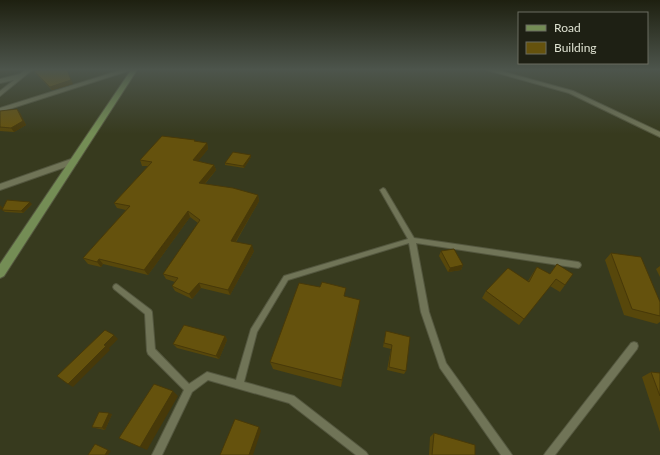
<svg xmlns="http://www.w3.org/2000/svg" width="660" height="455" viewBox="0 0 660 455" font-family="Lato,sans-serif">
  <style>
    .lines { fill: none; stroke-linecap: round; stroke-linejoin: round }
    .lane-casing { stroke: #54573f; stroke-width: 2 }
    .street-casing { stroke: #54573f; stroke-width: 2 }
    .secondary-casing { stroke: #54573f; stroke-width: 2 }
    .lane { fill: #707457; fill-rule: evenodd }
    .street { fill: #707457; fill-rule: evenodd }
    .secondary { fill: #748d55; fill-rule: evenodd }
    .wall { fill: #57470b }
    .shaded-wall { fill: #473909 }
    .building { fill: #65520d; stroke: #473909 }
  </style>
  <rect width="100%" height="100%" fill="#373a1e"/>
  <g class="lines">
    <g class="lane-casing">
      <path id="lane" d="M383 188 385 189 414 238 578 262 580 263 581 265 580 267 578 268 416 243 429 312 446 363 510 452 512 455H501L440 368 421 312 409 243 288 280 257 332 244 382 294 396 366 452 368 455H356L289 403 208 380 192 392 162 455H152L184 390 148 354 147 351 145 314 114 289 113 287 114 285 116 284 118 285 151 310 152 312 155 349 189 384 207 372 236 380 251 329 284 276 408 239 380 190Z
        M634 342 637 343 638 346 637 349 555 455H544L546 452 631 343Z"/>
    </g>
    <g class="street-casing">
      <path id="street" d="M25 70H32L0 96V91L14 80 0 83V79L20 74Z
        M121 70H131L0 112V108Z
        M487 70H497L573 91 660 132V137L569 93Z
        M74 158 77 159V163L0 190V184Z"/>
    </g>
    <g class="secondary-casing">
      <path id="secondary" d="M131 70H137L4 276 0 278V264Z"/>
    </g>
    <use href="#lane" class="lane"/>
    <use href="#street" class="street"/>
    <use href="#secondary" class="secondary"/>
  </g>
  <path class="wall" d="M33 70 73 84 52 90 35 73Z
    M17 109 20 113 26 125 14 132 0 131V111Z
    M195 140V141L207 143 208 149 198 161 214 165 216 170 205 184 258 195 259 201 236 242 254 251 230 295 201 288 192 299 175 291 172 286 175 282 166 279 163 274 198 223 190 217 148 275 103 264 101 267 88 264 83 258 126 210 117 208 114 203 148 166H142L140 160Z
    M251 155V157L244 168 225 165V163Z
    M32 204 23 213 5 212 2 210Z
    M441 251 463 265 461 270 448 272 439 256Z
    M611 253 660 302V322L657 324 624 315 605 260Z
    M557 264 565 285 560 292 550 286 519 325 482 298 486 291 528 281 533 273 537 267 550 274Z
    M660 266V277L656 269Z
    M345 297 359 308 341 387 273 369 270 362Z
    M386 331 406 371 404 374 387 370 391 349 383 347Z
    M225 336 227 340 219 359 177 348 173 344Z
    M651 372 660 373V432L642 377Z
    M112 414 105 430 95 428 92 427Z
    M434 433 475 455H429L430 437Z"/>
  <path class="shaded-wall" d="M0 70H24L0 73Z
    M67 70 73 84 52 90 50 87Z
    M17 109 20 113 26 125 14 132 11 128Z
    M207 143 208 149 195 165 193 160Z
    M251 155V157L244 168 243 166Z
    M214 165 216 170 201 188 199 183Z
    M258 195 259 201 233 246 231 241Z
    M30 202 32 204 23 213 21 211Z
    M0 205 3 208 0 210Z
    M188 211 190 217 148 275 144 270Z
    M252 245 254 251 230 295 228 290Z
    M99 259 103 264 101 267 97 262Z
    M463 265 461 270 448 272 450 268Z
    M199 283 201 288 192 299 189 294Z
    M360 300 359 308 341 387 342 380Z
    M114 335 118 339 109 348 110 350 73 387 68 384Z
    M225 336 227 340 219 359 216 356Z
    M173 391 178 396 147 450 140 447Z
    M109 413 112 414 105 430 102 428Z
    M259 427 261 431 253 455H249Z
    M108 450 111 451 108 455H105Z"/>
  <path class="building" d="M33 70H67L71 80 50 87Z
    M17 109 23 121 11 128 0 127V111Z
    M162 136 195 140 194 141 207 143 193 160 214 165 199 183 233 188 258 195 231 241 252 245 228 290 199 283 189 294 172 286 178 278 163 274 200 220 188 211 144 270 99 259 97 262 83 258 130 206 114 203 152 162 140 160Z
    M233 152 251 155 243 166 225 163Z
    M7 200 30 202 21 211 2 210Z
    M454 249 463 265 450 268 441 251Z
    M611 253 641 257 660 302V316L632 309Z
    M557 264 573 274 565 285 556 279 524 319 486 291 508 268 529 282 537 267 550 274Z
    M322 282 346 288 344 296 360 300 342 380 270 362 299 283 320 287Z
    M184 325 225 336 216 356 173 344Z
    M105 330 114 335 104 345 106 346 68 384 57 376Z
    M386 331 410 337 406 371 389 367 392 345 384 343Z
    M651 372 660 373V396Z
    M154 384 173 391 140 447 119 438Z
    M99 412 109 413 102 428 92 427Z
    M235 419 259 427 249 455H220Z
    M434 433 475 445V455H432Z
    M95 444 108 450 105 455H88Z"/>
  <linearGradient id="sky" x2="0" y2="1"><stop stop-color="#1e2010"/><stop offset="0.52" stop-color="#4d554c"/><stop offset="1" stop-color="#4d554c" stop-opacity="0"/></linearGradient>
  <rect width="660" height="134" fill="url(#sky)"/>
  <rect x="518" y="12" width="130" height="52" fill="#1e2014" stroke="#6b6d60"/>
  <rect x="526" y="25" width="20" height="6" fill="#748d55" stroke="#6b6d60"/>
  <text x="554" y="32" font-size="12" fill="#dee1d1">Road</text>
  <rect x="526" y="42" width="20" height="12" fill="#65520d" stroke="#6b6d60"/>
  <text x="554" y="52" font-size="12" fill="#dee1d1">Building</text>
</svg>
